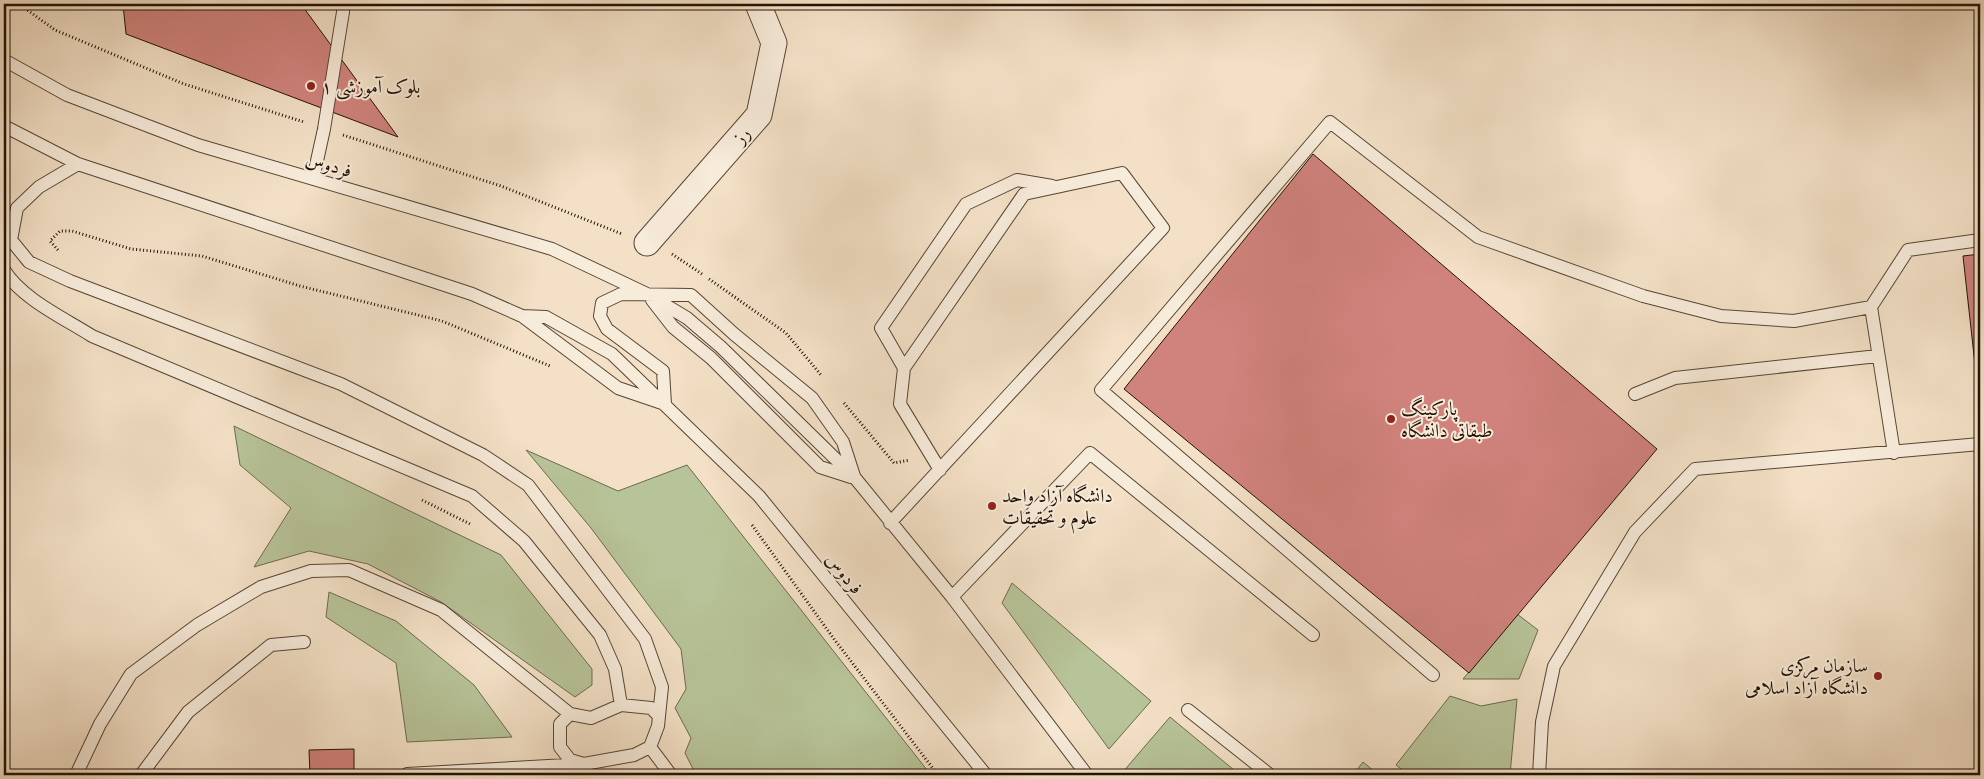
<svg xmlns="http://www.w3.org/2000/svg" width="1984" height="779" viewBox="0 0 1984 779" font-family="Alegreya,Amiri,serif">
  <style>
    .green { fill: #b7c398; stroke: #6c6a4e }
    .building { fill: #d0827c; stroke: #221205 }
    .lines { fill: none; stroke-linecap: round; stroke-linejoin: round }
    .lane-casing { stroke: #564635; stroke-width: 14 }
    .street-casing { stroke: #564635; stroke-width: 27 }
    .path { stroke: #221205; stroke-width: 3; stroke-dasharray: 1 2.5; stroke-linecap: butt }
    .lane { stroke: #f7ebda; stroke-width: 12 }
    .street { stroke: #f7ebda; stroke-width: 25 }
    .poi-dot { fill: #8f2418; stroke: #f7ebda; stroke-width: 2 }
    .labels { text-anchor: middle; stroke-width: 4; stroke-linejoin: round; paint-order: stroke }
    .poi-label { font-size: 19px; fill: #221205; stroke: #f7ebda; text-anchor: start }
    .street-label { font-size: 19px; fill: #221205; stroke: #f7ebda }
  </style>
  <rect width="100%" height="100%" fill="#f3e0c6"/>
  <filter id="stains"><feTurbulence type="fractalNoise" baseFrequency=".004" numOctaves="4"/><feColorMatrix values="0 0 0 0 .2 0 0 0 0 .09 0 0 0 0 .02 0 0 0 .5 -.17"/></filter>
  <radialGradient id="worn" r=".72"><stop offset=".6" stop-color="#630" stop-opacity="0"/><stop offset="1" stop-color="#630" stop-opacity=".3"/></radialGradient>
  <path class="green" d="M234 426 501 555 592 669V685L575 697 441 602 368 564 309 551 254 567 291 508 240 465Z
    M526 450 618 491 687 465 931 775H696L685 753 691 738 675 708 686 689 681 649 591 528Z
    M1012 583 1151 701 1109 749 1002 603Z
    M329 592 396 621 474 685 512 737 407 742 396 663 326 617Z
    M1517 614 1538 630 1519 679H1463Z
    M1450 696 1481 706 1517 699 1510 775H1409L1396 765Z
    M1170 717 1240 775H1124L1122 773Z
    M1363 762 1379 775H1353Z"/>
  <path class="building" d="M123 4H301L398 137 126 34Z
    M1313 154 1657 449 1469 673 1124 389Z
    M1980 254V410L1963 256Z
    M354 749V775H310L309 750Z"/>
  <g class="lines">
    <g class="lane-casing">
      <path id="lane" d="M4 60 67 95 198 145 552 249 647 294 687 318 721 347 855 478 952 597 1087 775
        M4 126 78 164 472 294 522 316 618 388 665 404
        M78 164 39 187 17 208 11 240 29 262 70 281 341 384 483 455 528 485 645 639 662 687 659 716
        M313 179 324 129 343 12V4
        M4 270C22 299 64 318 92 336L472 496 524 541 600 635 615 669 621 705
        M652 300 673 327 711 358 820 467 851 477
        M1871 307 1894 453
        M522 316 546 317 612 354 759 496 986 775
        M904 368 881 328 966 204 1017 180 1052 186
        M1635 394 1675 378 1878 356
        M665 404 663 371 607 329 600 316 602 303 621 294 691 295 734 334 812 398 843 442 854 476
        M890 523 1163 228 1122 173 1024 194 904 368 900 404 940 470
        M952 597 1090 453 1313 635
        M1433 675 1101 390 1330 122 1478 237 1643 296 1721 316 1794 321 1871 307 1908 250 1980 240
        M621 705 651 708 659 716 658 726 650 747 634 755 584 764 570 760 560 747V724L570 714 591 718Z
        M1188 710 1270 775
        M650 747 671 775
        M407 774 584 764 580 775
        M76 775 100 724 131 674 197 625 261 587 311 571 349 570 441 610 570 714
        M141 775 188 712 271 645 304 642
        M1539 775 1542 722 1554 666 1635 532 1695 469 1980 444"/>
    </g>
    <g class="street-casing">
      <path id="street" d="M647 243 759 115 774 43 758 4"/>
    </g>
    <path class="path" d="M19 4 55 30 184 84 304 122
      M343 135 501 186 622 234
      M58 250 50 241 60 231H72L131 249 202 256 300 286 442 321 550 366
      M672 254 702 274
      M709 279 786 333 821 375
      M844 403 894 463 910 460
      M422 500 470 524
      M752 525 834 639 938 775"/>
    <use href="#lane" class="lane"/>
    <use href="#street" class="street"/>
  </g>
  <g class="poi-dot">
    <circle cx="311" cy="86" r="5"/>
    <circle cx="1391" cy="419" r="5"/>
    <circle cx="992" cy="506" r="5"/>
    <circle cx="1878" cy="676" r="5"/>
  </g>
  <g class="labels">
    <g class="poi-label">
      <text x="321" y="93">بلوک آموزشی ۱</text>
      <text x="1401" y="415">پارکینگ<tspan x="1401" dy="22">طبقاتی دانشگاه</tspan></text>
      <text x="1002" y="502">دانشگاه آزاد واحد<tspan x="1002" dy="22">علوم و تحقیقات</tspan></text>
      <text x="1868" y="672" text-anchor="end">سازمان مرکزی<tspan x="1868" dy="22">دانشگاه آزاد اسلامی</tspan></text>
    </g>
    <g class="street-label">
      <text transform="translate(741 135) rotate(-49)" y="7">رز</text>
      <text transform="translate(329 164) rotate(16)" y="7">فردوس</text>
      <text transform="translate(845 573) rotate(51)" y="7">فردوس</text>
    </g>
  </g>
  <rect width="1984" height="779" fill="none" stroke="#f3e0c6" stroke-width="20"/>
  <rect x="5" y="5" width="1974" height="769" fill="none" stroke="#221205" stroke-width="2.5"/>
  <rect x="10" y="10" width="1964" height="759" fill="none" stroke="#221205"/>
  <rect width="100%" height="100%" filter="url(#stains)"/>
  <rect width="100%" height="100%" fill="url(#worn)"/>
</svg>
